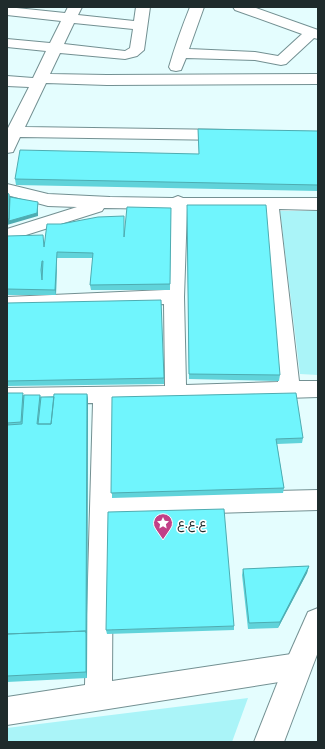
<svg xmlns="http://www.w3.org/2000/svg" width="325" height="749" viewBox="0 0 325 749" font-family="Cabin,Vazirmatn,sans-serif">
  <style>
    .green { fill: #aaf4f8 }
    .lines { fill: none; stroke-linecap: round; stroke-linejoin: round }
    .street-casing { stroke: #739092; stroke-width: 2 }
    .secondary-casing { stroke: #739092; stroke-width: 2 }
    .street { fill: #fff; fill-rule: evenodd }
    .secondary { fill: #fff; fill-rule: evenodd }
    .wall { fill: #60d3da }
    .shaded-wall { fill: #4eacb1 }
    .building { fill: #70f5fd; stroke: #4eacb1; fill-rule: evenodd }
    .labels { text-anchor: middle; stroke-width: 3; stroke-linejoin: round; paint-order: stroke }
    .poi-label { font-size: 13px; fill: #1f2b2c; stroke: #fff; text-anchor: start }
  </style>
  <rect width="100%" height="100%" fill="#e4fdfe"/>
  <path class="green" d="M280 211H318V375L300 374Z
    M248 698 232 742H7V728Z"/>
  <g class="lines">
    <g class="street-casing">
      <path id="street" d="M7 7 65 13 68 7H82L78 15 134 21 136 7H150L144 50 137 56 125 59 60 53 50 74 107 75 318 74V84L107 85 46 83 25 127 227 130 233 132 235 135 233 138 227 140 20 137 13 152 7 153V130L29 87 7 86V76L33 78 46 51 7 47V39L50 43 61 21 7 15ZM74 23 133 29 130 48 125 51 64 44Z
        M190 7H204L189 49 255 52 278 56 302 34 235 10 233 7H253L318 30V39L314 38 286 64 281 65 255 60 186 58 181 70 176 71 171 70 169 67C175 46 182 27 190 7Z
        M7 184 48 194 110 197 173 198 178 196 183 198H318V210L279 209 299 381H318V397L115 403 114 495 318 490V510L113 516 112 681 298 653 307 657 311 666 307 675 298 679 7 725V697L85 685 93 403 7 404V388L165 386 164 304 7 311V297L165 290 169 209 104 208 102 211 7 241V229L77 207 48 206 7 195ZM187 209H262L278 382 186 385 184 297Z"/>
    </g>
    <g class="secondary-casing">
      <path id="secondary" d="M318 608V652L284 742H254L284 666 308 612Z"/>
    </g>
    <use href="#street" class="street"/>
    <use href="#secondary" class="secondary"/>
  </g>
  <path class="wall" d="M198 129 318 131V191L16 185 15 179 199 154Z
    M171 208 170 290H91L90 285 93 258H57L56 295H7V236L44 242 125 233Z
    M187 210 280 375 279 381 189 379Z
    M7 303 164 378V384L7 386Z
    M7 393 24 395H40L41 397 87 394 88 399 87 678 7 682Z
    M112 397 303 438 302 443 277 444 284 488 283 493 112 498Z
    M309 566 307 573 278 628 248 629 242 575 243 569Z
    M234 626V630L107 634 106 630Z"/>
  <path class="shaded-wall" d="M9 194 10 200 38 202V216L7 225Z
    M57 252V258L56 295 55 290Z
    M87 394 88 399 87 678 86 672Z
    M309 566 307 573 278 628 280 622Z"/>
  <path class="building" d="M198 129 318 131V185L15 179 20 150 199 154Z
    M7 193 9 194V219H7Z
    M10 197 38 202 37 213 9 221Z
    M187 205H266L280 375 189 374Z
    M127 207 171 208 170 284 90 285 93 253 57 252 55 290 7 289V236L43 235 44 247 47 224H61L98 217 124 216V237ZM42 261H43L42 280 41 270Z
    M161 300 164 378 7 381V303Z
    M7 393H23L21 422 7 423Z
    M296 393 303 438 276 439 284 488 111 493 112 397Z
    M54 394H87L86 633V631L7 634V425L22 424 24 395H40L37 424H51Z
    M41 397H54L51 424H38Z
    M224 509 234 626 106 630 108 512Z
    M309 566 280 622 249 623 243 569Z
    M86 631V672L7 676V634Z"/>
  <defs>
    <g id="sight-pin" transform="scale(1)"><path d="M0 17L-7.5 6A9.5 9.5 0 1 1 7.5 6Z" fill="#c24087" stroke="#fff"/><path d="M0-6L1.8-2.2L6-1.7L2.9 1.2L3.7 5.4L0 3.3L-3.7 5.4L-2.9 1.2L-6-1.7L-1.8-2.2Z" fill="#fff"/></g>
  </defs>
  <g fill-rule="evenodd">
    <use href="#sight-pin" x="163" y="523"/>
  </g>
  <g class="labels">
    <g class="poi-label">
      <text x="177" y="528">ع.ع.ع</text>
    </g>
  </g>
  <rect width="325" height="749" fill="none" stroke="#1f2b2c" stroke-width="16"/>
</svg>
